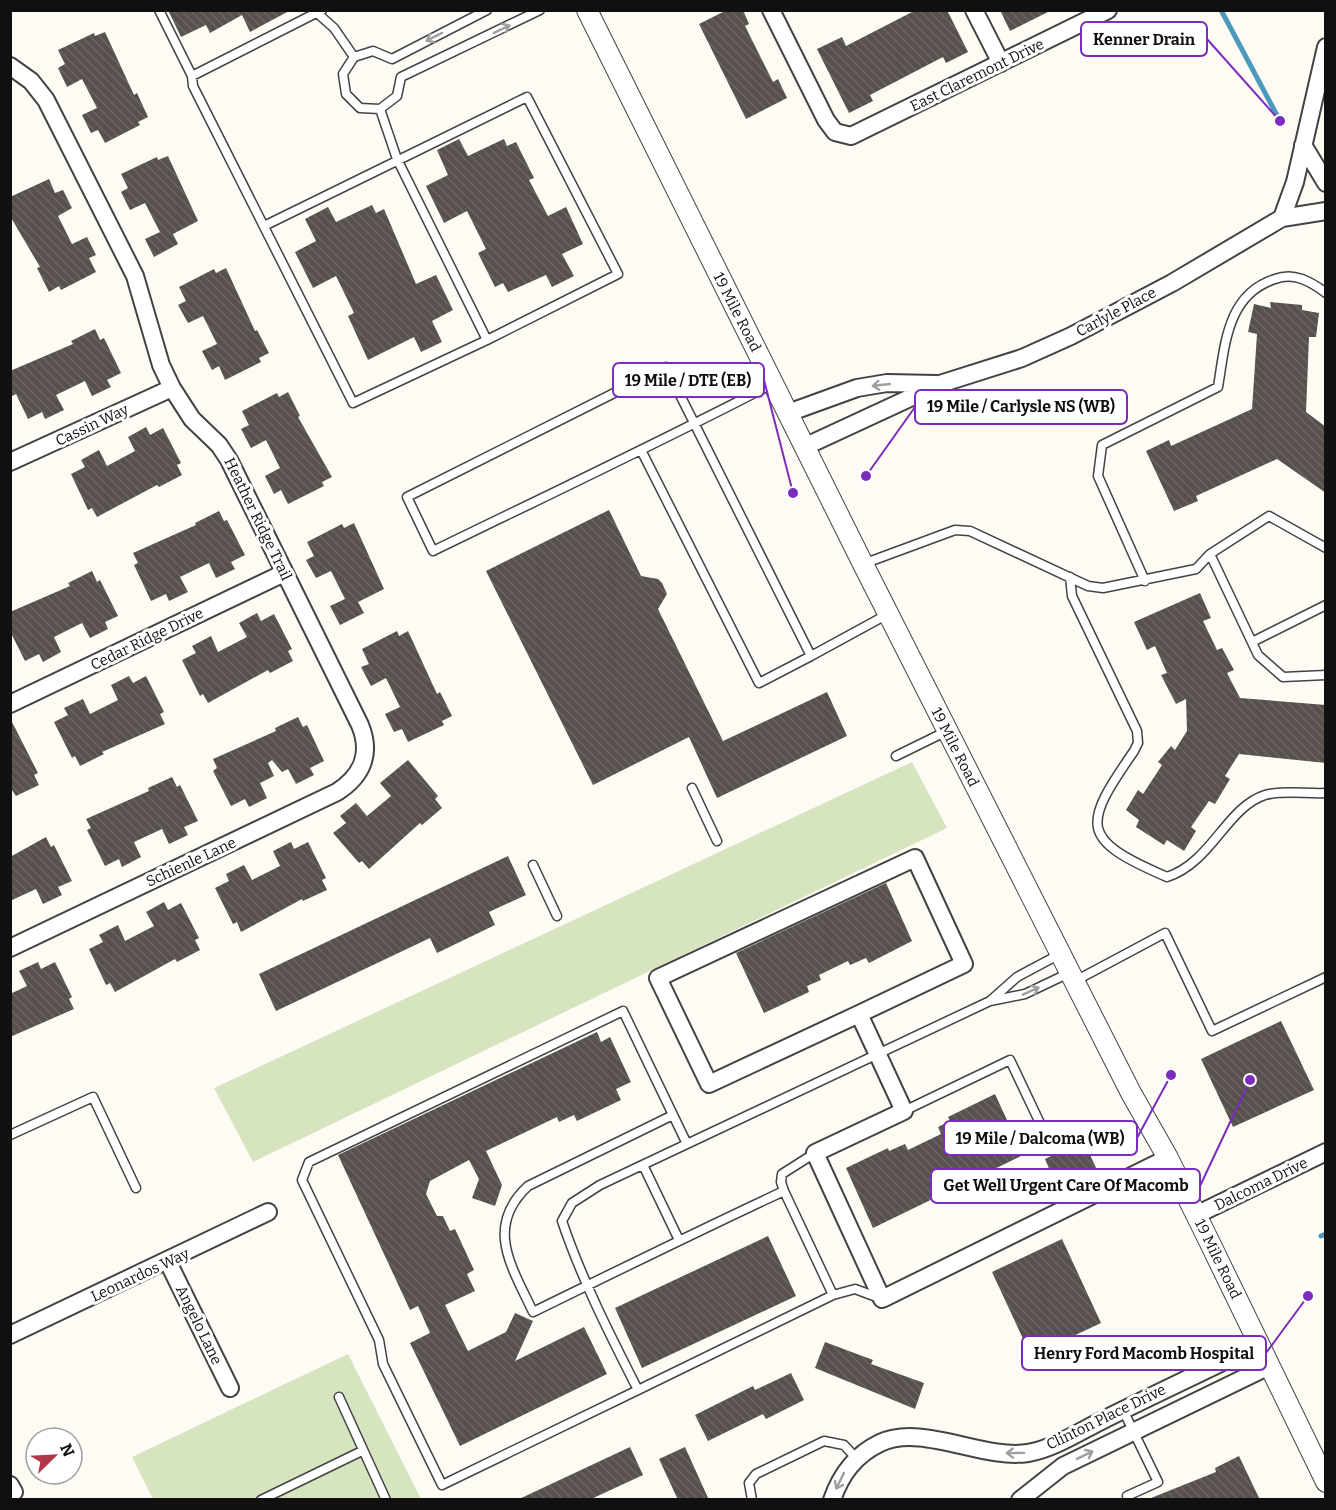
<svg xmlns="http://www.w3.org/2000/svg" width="1336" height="1510" viewBox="0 0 1336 1510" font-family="Bitter,serif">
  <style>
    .grass { fill: #d6e5c0 }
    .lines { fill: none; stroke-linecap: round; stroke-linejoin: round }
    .stream { stroke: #4d99be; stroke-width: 5 }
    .building { fill: url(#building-back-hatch) }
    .service-casing { stroke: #434343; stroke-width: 11 }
    .minor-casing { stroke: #434343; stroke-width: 20 }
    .tertiary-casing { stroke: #434343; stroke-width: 22 }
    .service { stroke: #fff; stroke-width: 8 }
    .minor { stroke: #fff; stroke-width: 16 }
    .tertiary { stroke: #fff; stroke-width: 20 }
    .oneway { stroke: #9f9f9f }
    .labels { text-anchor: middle; stroke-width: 6; stroke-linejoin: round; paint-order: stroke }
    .street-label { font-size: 15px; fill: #101010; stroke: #fff }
    .leader { fill: none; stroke: #7b2cbf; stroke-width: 2 }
    .callout-dot { fill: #7b2cbf; stroke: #fff; stroke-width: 2 }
    .callout { fill: #fff; stroke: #7b2cbf; stroke-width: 2 }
    .callout-label { font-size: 16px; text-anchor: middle; font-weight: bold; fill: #101010 }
  </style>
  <defs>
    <pattern id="building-back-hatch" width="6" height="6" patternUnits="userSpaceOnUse" patternTransform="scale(1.5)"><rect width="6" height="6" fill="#57504d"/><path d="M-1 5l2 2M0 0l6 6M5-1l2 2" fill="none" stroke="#6a6562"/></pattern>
  </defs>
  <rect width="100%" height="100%" fill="#fefbf4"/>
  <path class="grass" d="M912 762 947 828 253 1162 214 1088Z
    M348 1354 421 1499H153L132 1457Z"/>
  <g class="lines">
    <path class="stream" d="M1221 10 1280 121
      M1321 1236 1326 1234"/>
  </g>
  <path class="building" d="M168 10H291L250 32 242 15 210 33 206 25 181 37Z
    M727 10H743L749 24 745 26 773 82 778 79 787 98 746 119 699 24Z
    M916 10H947L968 52 946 63 943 57 870 95 873 101 849 113 817 49 842 37 846 46Z
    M1000 10H1052L1010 31Z
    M105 32 134 95 137 93 148 117 138 122 140 125 105 143 98 130 91 133 82 115 97 108 82 79 67 87 58 68 65 64 58 50 94 33 95 36Z
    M459 139 468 156 504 139 507 146 516 142 534 178 529 180 548 216 566 207 583 244 562 254 574 276 552 287 546 275 508 292 503 283 495 287 478 253 486 249 467 211 444 223 426 186 448 175 437 150Z
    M168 156 198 221 173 234 178 244 154 257 145 239 160 232 145 203 130 210 121 192 128 188 121 174 157 157 158 160Z
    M49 179 55 193 63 190 72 208 58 216 72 244 87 237 96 255 89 258 96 272 61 290 59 286 49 292 37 268 40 267 10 216V197Z
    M372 205 376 213 384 209 416 284 436 275 453 310 432 321 442 342 421 352 414 337 368 360 348 316 354 313 336 276 313 288 295 252 316 241 305 219 328 207 336 222Z
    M226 268 255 331 257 330 269 353 259 358 261 362 225 380 219 366 212 370 202 351 217 344 203 316 188 323 178 305 186 301 179 287 214 269 216 273Z
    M1270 302 1302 305V310L1319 313 1316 337H1309L1306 412 1326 427V493L1277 459 1196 496 1198 501 1174 511 1146 451 1169 440 1171 446 1252 409 1257 334 1248 332 1254 304 1271 308Z
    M95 329 100 340 104 338 121 373 107 380 111 387 92 396 85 381 56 395 64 410 45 419 42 412 28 419 16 394 10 397V371L73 344 71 341Z
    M288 392 300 416 298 417 332 477 322 482 324 486 288 504 281 490 274 494 265 476 280 468 266 440 251 448 241 429 249 425 242 411 277 393 279 397Z
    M146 427 150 435 163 428 181 463 177 465 182 475 159 487 157 485 97 517 92 508 88 510 71 474 85 467 81 460 99 450 107 466 135 451 128 437Z
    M609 510 641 576 658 579 662 583 667 594 658 609 723 741 827 692 847 736 717 798 689 737 593 785 486 571Z
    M219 511 224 521 227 520 245 555 231 562 235 569 216 578 209 563 180 577 188 592 169 601 166 594 151 601 134 565 138 563 133 553 196 525 195 523Z
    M354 523 384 589 358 602 364 613 340 625 330 606 345 599 331 571 316 578 306 560 314 556 307 542 342 524 344 528Z
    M92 571 97 582 100 580 118 616 105 622 108 629 90 638 82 623 54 637 61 652 43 662 39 654 25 661 10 631V612L70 586 68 583Z
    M1200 593 1211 618 1203 621 1217 650 1222 648 1234 670 1227 673 1240 698 1326 705V763L1239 754 1225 776 1230 779 1215 804 1209 801 1191 827 1196 831 1184 851 1167 840 1164 845 1136 827 1139 820 1126 810 1138 790 1143 794 1162 765 1158 762 1171 746 1175 750 1187 731 1186 699 1176 704 1161 675 1167 673 1155 646 1147 650 1134 622Z
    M257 613 261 621 274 614 292 649 288 651 293 661 270 673 268 670 208 703 203 694 200 696 182 660 196 653 192 646 211 636 218 652 247 637 239 623Z
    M397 631 399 636 408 631 437 694 440 692 452 716 442 721 444 725 408 742 402 729 394 732 385 714 400 707 386 678 371 686 361 667 369 664 362 649Z
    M129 676 133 683 146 676 164 712 160 714 165 724 102 752 104 754 80 766 75 756 72 758 54 722 68 715 64 708 83 699 90 714 118 700 111 685Z
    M298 717 303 727 307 725 324 761 310 768 314 775 296 784 288 769 282 772 272 760 268 763 274 776 260 783 267 798 249 807 245 799 231 806 213 771 217 768 213 759 276 731 275 728Z
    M10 718 38 773 34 775 39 785 16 796 10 787Z
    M408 760 438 796 435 799 442 808 422 825 420 823 369 869 362 861 359 863 333 833 346 823 340 816 356 803 367 816 391 796 380 783Z
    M172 777 177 787 180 785 198 821 184 827 188 835 169 844 162 829 134 842 141 857 122 867 119 859 105 866 87 830 91 828 86 819 149 791 148 788Z
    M46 837 51 847 54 845 72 881 58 887 62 895 43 904 36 889 10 901V857Z
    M291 842 294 849 308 842 326 878 322 880 327 890 303 901 302 899 241 932 237 922 233 924 215 888 229 881 226 874 244 865 252 880 280 866 273 851Z
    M508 856 526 895 489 912 495 925 437 953 430 938 276 1011 259 974Z
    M886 883 912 941 869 963 866 958 850 965 848 961 819 975 821 980 807 986 809 992 764 1013 736 953Z
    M164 902 168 910 181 903 199 938 195 940 200 950 177 962 175 959 115 992 110 983 106 985 89 949 103 942 99 935 118 925 125 941 154 926 146 912Z
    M38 962 41 969 55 962 72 997 69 999 74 1009 10 1037V994L27 986 19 971Z
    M1281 1021 1314 1090 1233 1127 1201 1059Z
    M597 1032 601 1042 610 1037 631 1082 616 1089 621 1100 577 1121 574 1115 559 1122 557 1117 486 1151 502 1185 495 1206 472 1198 479 1179 469 1160 430 1181 426 1194 437 1216H443L450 1231 455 1229 474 1270 467 1274 475 1291 445 1305 468 1351 506 1332 515 1313 533 1321 515 1361 584 1327 607 1374 460 1446 410 1343 430 1333 418 1306 410 1310 338 1155Z
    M995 1094 1023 1155 873 1228 846 1168 888 1148 889 1151 905 1144 908 1150 941 1134 938 1127 950 1121 948 1117Z
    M1083 1140 1099 1174 1080 1183 1083 1188 1057 1201 1045 1177 1050 1171 1045 1159Z
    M768 1236 796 1296 642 1368 615 1308Z
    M1062 1239 1101 1323 1031 1356 992 1272Z
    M825 1342 873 1360 871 1364 924 1383 915 1409 815 1368Z
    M791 1373 804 1400 766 1419 763 1414 708 1441 695 1415 753 1386 755 1390Z
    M630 1447 643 1475 589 1500H517Z
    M685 1447 709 1500H678L659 1459Z
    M1239 1456 1260 1500H1146L1216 1472 1215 1468Z"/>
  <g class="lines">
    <g class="service-casing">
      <path id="service" d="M159 10 192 76 322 10
        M487 10 392 59 373 51 354 57 343 74 346 94 360 108 380 109 397 96 401 77 540 10
        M316 12 334 28 354 57
        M192 76 193 86 353 403 487 340 397 159 380 109
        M264 226 527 97 618 274 487 340
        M641 450 759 683 811 656 666 367 407 497 433 551C546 496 660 442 772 384
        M1210 554 1258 655 1283 677 1326 675
        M863 564 955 530 970 531 1088 586 1103 588 1196 569 1210 554 1269 516 1326 548
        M1070 577 1072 596 1137 731 1138 743 1134 751C1082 826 1079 839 1167 877 1211 863 1227 807 1265 795 1282 790 1307 794 1326 793
        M1145 581 1098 476 1102 445 1218 387C1225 345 1227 294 1275 279 1294 272 1310 281 1326 293
        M1252 642 1326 605
        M811 656 888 614
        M896 756 947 731
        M692 788 717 841
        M533 865 557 916
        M1075 981 1165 933 1212 1031 1326 977
        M990 1001 1017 977 1060 954
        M904 1111 1010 1060 1048 1140
        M673 1115 528 1186C484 1227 512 1267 533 1312 617 1271 700 1230 784 1191L833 1295 638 1390C610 1335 582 1280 562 1221L572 1203 600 1185 990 1001 1025 994 1069 973
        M10 1135 93 1097 136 1188
        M643 1165 679 1240
        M784 1191 781 1182 782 1174 815 1153
        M833 1295 855 1289 882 1299
        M638 1390 442 1485 383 1364 379 1340 302 1180 309 1162 623 1011 687 1144
        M339 1397 386 1500
        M1123 1410 1158 1482 1127 1496 1129 1500
        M261 1500 362 1451
        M752 1500 749 1483 756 1474 824 1441 844 1445 856 1458"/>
    </g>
    <g class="minor-casing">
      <path id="minor" d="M771 10 826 120 835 132 851 136 1108 10
        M974 10 1001 63
        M10 66 31 81 46 100 135 276 161 365 172 388 192 419 219 445 229 460 360 725C372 754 362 776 337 792L10 948
        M1303 145 1326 183
        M1282 218 1295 182 1326 47
        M788 413 857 388 887 383 936 384
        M804 447 940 384 1022 358 1071 336 1172 283 1282 218 1326 211
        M10 462 172 388
        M10 704 284 573
        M859 1014 964 964 915 858 658 978 709 1084 859 1014 904 1111 815 1153 882 1299 1168 1158
        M1196 1215 1326 1152
        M168 1262 230 1388
        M10 1335 268 1212
        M10 1485 14 1492
        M832 1500C841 1474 855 1455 880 1443 922 1423 982 1460 1028 1453 1053 1449 1081 1431 1103 1420 1155 1394 1207 1370 1259 1344
        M1020 1500 1063 1466 1269 1366"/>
    </g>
    <g class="tertiary-casing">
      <path id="tertiary" d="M587 10 863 564 1131 1093 1168 1158 1209 1241 1326 1482"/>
    </g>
    <use href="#service" class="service"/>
    <use href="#minor" class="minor"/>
    <use href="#tertiary" class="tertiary"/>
  </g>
  <defs><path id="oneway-shaft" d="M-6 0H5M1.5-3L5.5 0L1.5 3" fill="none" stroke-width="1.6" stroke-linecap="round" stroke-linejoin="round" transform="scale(1.5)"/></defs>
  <g class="oneway">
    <use href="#oneway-shaft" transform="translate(502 29) rotate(-26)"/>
    <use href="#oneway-shaft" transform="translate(434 37) rotate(153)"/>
    <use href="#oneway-shaft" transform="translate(881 385) rotate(174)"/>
    <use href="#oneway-shaft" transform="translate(1031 991) rotate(-24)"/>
    <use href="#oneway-shaft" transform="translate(1015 1453) rotate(179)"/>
    <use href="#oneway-shaft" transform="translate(1085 1455) rotate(-26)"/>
    <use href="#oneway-shaft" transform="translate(840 1481) rotate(116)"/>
  </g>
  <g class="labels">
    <g class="street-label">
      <text transform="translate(977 75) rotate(-26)" y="5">East Claremont Drive</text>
      <text transform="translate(737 312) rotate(63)" y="5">19 Mile Road</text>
      <text transform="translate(1116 312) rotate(-28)" y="5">Carlyle Place</text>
      <text transform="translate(92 425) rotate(-25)" y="5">Cassin Way</text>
      <text transform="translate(258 519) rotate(64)" y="5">Heather Ridge Trail</text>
      <text transform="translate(147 639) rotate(-26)" y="5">Cedar Ridge Drive</text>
      <text transform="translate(955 747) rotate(63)" y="5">19 Mile Road</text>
      <text transform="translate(191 862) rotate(-25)" y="5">Schienle Lane</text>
      <text transform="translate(1261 1184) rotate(-26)" y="5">Dalcoma Drive</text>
      <text transform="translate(1218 1259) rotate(64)" y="5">19 Mile Road</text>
      <text transform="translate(140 1275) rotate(-25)" y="5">Leonardos Way</text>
      <text transform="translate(199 1325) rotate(64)" y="5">Angelo Lane</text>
      <text transform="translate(1106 1417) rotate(-26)" y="5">Clinton Place Drive</text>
    </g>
  </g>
  <path class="leader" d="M1280 121L1207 39M793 493L764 380M866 476L915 407M1171 1075L1137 1138M1250 1080L1200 1186M1308 1296L1266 1353"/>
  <g class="callout-dot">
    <circle cx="1280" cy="121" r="6"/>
    <circle cx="793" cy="493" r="6"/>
    <circle cx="866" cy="476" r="6"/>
    <circle cx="1171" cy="1075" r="6"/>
    <circle cx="1250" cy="1080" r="6"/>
    <circle cx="1308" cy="1296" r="6"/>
  </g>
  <g class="callout">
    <rect x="1081" y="22" width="126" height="34" rx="6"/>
    <rect x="613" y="363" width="151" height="34" rx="6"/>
    <rect x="915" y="390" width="212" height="34" rx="6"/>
    <rect x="944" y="1121" width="193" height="34" rx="6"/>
    <rect x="931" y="1169" width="269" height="34" rx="6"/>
    <rect x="1022" y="1336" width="244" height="34" rx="6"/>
  </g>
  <g class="callout-label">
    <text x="1144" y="45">Kenner Drain</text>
    <text x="688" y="386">19 Mile / DTE (EB)</text>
    <text x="1021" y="412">19 Mile / Carlysle NS (WB)</text>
    <text x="1040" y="1144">19 Mile / Dalcoma (WB)</text>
    <text x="1066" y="1191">Get Well Urgent Care Of Macomb</text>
    <text x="1144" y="1359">Henry Ford Macomb Hospital</text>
  </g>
  <rect width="1336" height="1510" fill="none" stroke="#101010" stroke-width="24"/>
  <g transform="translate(54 1456) rotate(66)"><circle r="28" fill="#ffffff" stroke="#9f9f9f" stroke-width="1.5"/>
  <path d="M0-4.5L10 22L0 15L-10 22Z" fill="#b03745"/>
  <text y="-9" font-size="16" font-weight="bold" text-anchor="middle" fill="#101010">N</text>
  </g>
</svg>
